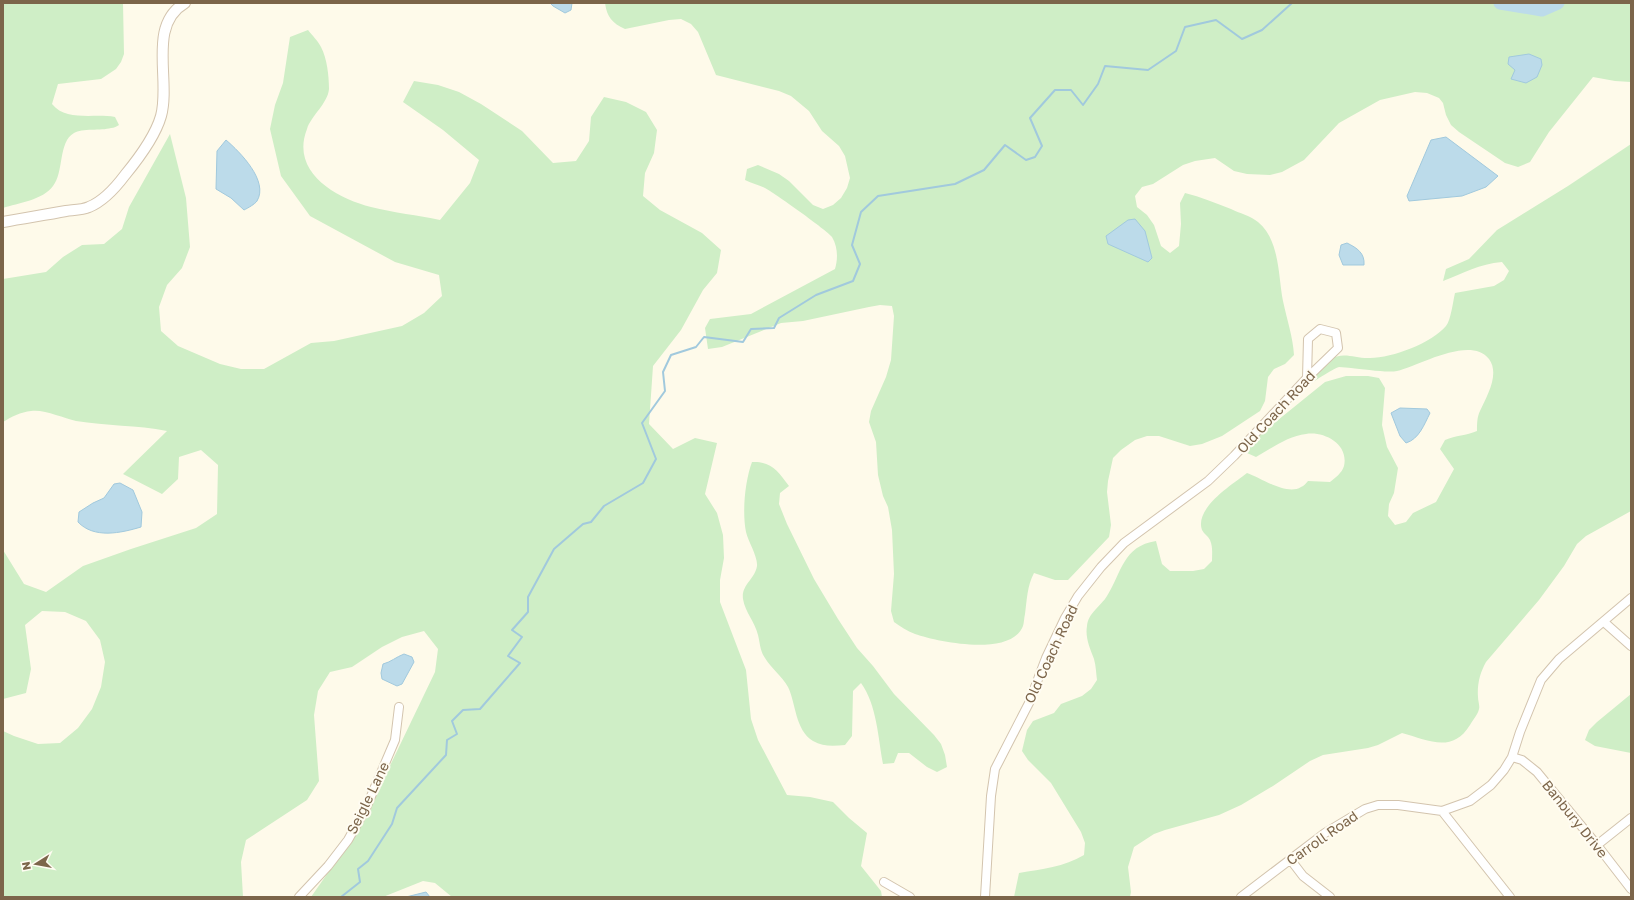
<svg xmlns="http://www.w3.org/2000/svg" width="1634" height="900" viewBox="0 0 1634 900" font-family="'Golos Text',sans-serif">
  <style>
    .green { fill: #cfeec6 }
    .water { fill: #bcdbea; stroke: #a1c9dd }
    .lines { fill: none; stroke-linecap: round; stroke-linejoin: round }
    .stream { stroke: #a1c9dd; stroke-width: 2 }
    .river { stroke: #bcdbea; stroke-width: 13 }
    .minor-casing { stroke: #d3c4ae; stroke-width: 10 }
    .tertiary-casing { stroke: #d3c4ae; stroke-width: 12 }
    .minor { stroke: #fff; stroke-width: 8 }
    .tertiary { stroke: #fff; stroke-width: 10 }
    .labels { text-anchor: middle; stroke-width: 4; stroke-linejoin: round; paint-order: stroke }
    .street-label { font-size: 14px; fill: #7c654a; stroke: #fffcf2 }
  </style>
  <rect width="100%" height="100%" fill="#fefaea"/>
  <path class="green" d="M3 3H123L124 54 121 62 116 69 101 79 58 84 52 104C66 122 95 113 115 117L119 125C117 126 114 128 111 128 101 131 82 128 74 133 58 142 64 173 53 186 43 200 18 203 3 208Z
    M605 3H1631V82L1615 81 1593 77 1549 132 1530 162 1518 167 1505 163 1459 132 1451 125 1446 115 1443 103 1439 98 1427 93 1415 92 1380 100 1339 123 1304 160 1282 172 1270 175 1247 174 1234 171 1215 158 1195 161 1183 165 1153 184 1142 187 1135 196 1137 207 1147 215 1154 225 1161 246 1170 253 1179 246 1181 224 1180 203 1185 193C1201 197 1215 203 1231 209 1239 213 1251 216 1258 222 1280 240 1278 276 1283 301 1287 320 1293 337 1294 355L1285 364 1274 369 1268 377 1265 401 1260 411 1222 436 1202 444 1190 446 1159 436H1147L1135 440 1121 450 1113 458 1108 481 1107 492 1111 525 1109 537 1068 580H1055L1034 573C1027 586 1027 600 1025 614 1024 618 1024 623 1023 626 1011 657 938 642 915 634 907 631 900 626 894 622L891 611 894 574 892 530 888 507 883 496 878 475 876 442 869 422 871 411 886 377 891 360 894 316 892 306 880 305 869 307 803 321 781 323 722 347 708 349 705 328 710 319 751 314 835 269C838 259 838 247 832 237 828 231 773 192 765 188 758 185 751 183 745 180L747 169 758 165 779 174 789 181 813 205 823 209 833 205 841 198 847 188 850 178 845 156 839 146 822 131 809 111 791 96 779 91 716 75 698 32 691 24 681 19 669 20 625 29C612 23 607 17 605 3Z
    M308 30C312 35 318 41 321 47 327 58 329 76 329 89 328 103 311 116 307 129 290 172 336 198 371 207 394 213 418 215 440 220L470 183 479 160 443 130 403 102 414 81 438 85 459 92 481 104 522 131 553 163 576 161 589 141 591 117 604 97 626 102 646 112 657 130 654 153 645 173 643 196 660 210 702 233 721 250 717 273 703 290 681 330 653 366 649 424 673 449 695 438 717 443 705 494 717 513 723 535 724 558 720 580V602L746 670 751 719 758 740 787 795 810 797 833 802 849 818 867 833 861 866 881 891 882 897H452L435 883 423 881 383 897H311L362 824 435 672 438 649 424 631 402 637 382 647 352 667 330 672 318 691 314 715 319 781 307 800 246 840 241 862 243 897H3V731L14 736 38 744 60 743 78 728 92 709 101 687 105 662 100 640 86 621 65 612 42 611 25 625 31 669 26 693 3 699V550L24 584 46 592 83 566 131 549 196 528 217 514 218 465 201 450 179 457 178 479 162 494 123 474 167 431C137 425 106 426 76 421 63 418 44 409 31 411 21 412 11 417 3 422V279L46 272 63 257 82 245 104 244 122 229 129 207 170 134 186 198 190 247 182 268 167 285 159 307 161 331 178 346 220 364 241 369H264L311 343 334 341 402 326 424 313 442 296 439 275 395 262 310 216 281 176 270 129 275 105 283 83 290 37Z
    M1631 144V511L1586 536 1577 544 1564 566 1539 600 1486 662C1480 673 1477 684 1478 697 1478 701 1480 706 1479 709 1478 714 1473 720 1470 725 1452 754 1428 740 1402 733L1378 745 1368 748 1323 755 1310 761 1273 786 1241 805 1219 815 1165 830 1154 834 1134 847 1128 867 1131 892 1130 897H1014L1019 873C1042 869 1064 867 1084 855L1085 843 1081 832 1051 783 1028 760 1022 751 1027 730 1033 721 1054 713 1061 704 1082 696 1091 689 1097 680C1096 673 1096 666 1094 659 1090 648 1085 638 1087 626 1088 613 1101 606 1107 596 1122 572 1123 546 1156 541L1162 564 1170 571H1193L1204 569 1212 561C1212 554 1213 547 1210 540 1208 536 1204 534 1202 530 1194 508 1233 484 1247 473 1261 478 1287 496 1301 487 1304 486 1306 483 1308 481L1330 482C1335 478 1342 473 1344 466 1349 444 1324 431 1306 434 1288 436 1272 448 1256 457L1247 453 1251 442 1325 382 1346 376H1368L1379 378 1385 388 1382 425 1387 447 1398 468 1394 493 1389 504 1388 516 1395 525 1406 522 1413 513 1436 502 1454 469 1440 449 1445 440C1456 435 1466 436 1477 431 1477 424 1477 417 1480 411 1487 396 1500 374 1489 359 1470 335 1419 366 1397 371 1387 373 1363 369 1351 368 1348 368 1343 367 1339 367 1332 369 1312 383 1305 387 1311 380 1322 364 1329 360 1343 351 1353 358 1368 358 1390 359 1432 343 1446 326 1451 320 1453 301 1455 293L1494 286 1504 280 1509 271 1502 262C1479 264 1464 273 1443 281L1446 269 1469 259 1497 230 1568 186Z
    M752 462C771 461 778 471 789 486L780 493 779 504 787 524 814 579 838 619 857 648 873 666 894 694 934 735 941 744 945 755 947 767 937 772 927 767 909 753H898L894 763 883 764C878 738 877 705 861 683L853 691 852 736 845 745C834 746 823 747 813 741 795 730 796 703 788 687 782 676 771 668 765 658 760 651 760 643 758 635 755 622 745 612 743 599 741 585 755 579 757 566 758 557 748 541 746 532 742 512 745 481 752 462Z
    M1631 694V753L1595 746 1585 740 1589 730 1597 722Z"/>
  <path class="water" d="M550 3H572L571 10 565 13 553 6Z
    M1529 54 1541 59 1542 65 1537 77 1526 83 1511 79 1515 70 1508 64 1509 57Z
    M1446 137 1498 176 1486 187 1462 196 1409 201 1407 196 1431 140Z
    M226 140C240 152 269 181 257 201 255 204 248 208 244 210L231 198 216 189 217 151Z
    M1135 219 1145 231 1152 258 1148 262 1108 244 1106 236 1128 220Z
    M1347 243C1357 248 1365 253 1364 265H1343L1339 255 1341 245Z
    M1400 408 1427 409 1430 413C1424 425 1419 439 1406 443L1400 436 1391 413Z
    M120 483 133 490 142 512 141 527C121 533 94 539 78 522L79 512 93 503 104 498 114 484Z
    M404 654 412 657 414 662 402 684 397 686 382 679 381 673 383 664C391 662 396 657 404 654Z
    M426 892 430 897H406Z"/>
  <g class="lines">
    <path class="stream" d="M341 897 360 882 358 869 368 861 392 824 397 808 446 755 447 740 457 734 452 721 463 710 480 709 520 663 508 656 522 637 512 630 528 612V597L554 549 583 524 591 522 604 506 643 483 656 459 642 423 665 391 663 372 671 355 696 347 704 337 743 342 751 329 774 328 779 318 816 295 853 281 860 264 852 245 861 212 878 196 955 184 984 170 1005 145 1026 160 1035 157 1042 146 1030 118 1055 90H1071L1083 105 1098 84 1105 66 1148 70 1176 51 1185 27 1216 20 1242 39 1262 30 1292 3"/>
    <path class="river" d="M1500 3 1542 10 1558 3"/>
    <g class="minor-casing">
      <path id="minor" d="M1604 622 1631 646
        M1512 757 1522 760 1537 772 1597 845 1631 889
        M1442 811 1510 897
        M1597 845 1631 818
        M1290 859 1303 876 1330 897
        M884 882 910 897
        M299 897 328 866 348 840 366 808 395 740 399 707
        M985 897 991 796 995 769 1029 703 1046 658 1065 618 1078 596 1101 567 1124 543 1208 481 1234 456 1307 378 1338 348 1336 333 1320 329 1308 339 1307 378
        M1241 897 1325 833 1365 809 1378 805H1398L1442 811 1470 801 1491 785 1504 770 1512 757 1520 732 1541 680 1559 659 1631 598"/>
    </g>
    <g class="tertiary-casing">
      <path id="tertiary" d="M3 222C24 218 45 215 66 211 73 210 82 210 89 207 104 201 116 187 125 175 139 158 155 137 161 116 171 80 147 25 185 3"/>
    </g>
    <use href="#minor" class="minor"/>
    <use href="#tertiary" class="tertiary"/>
  </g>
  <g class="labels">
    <g class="street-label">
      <text transform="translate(1276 412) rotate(-47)" y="5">Old Coach Road</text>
      <text transform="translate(1051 654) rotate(-65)" y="5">Old Coach Road</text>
      <text transform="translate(368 798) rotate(-64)" y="5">Seigle Lane</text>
      <text transform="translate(1575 819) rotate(51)" y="5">Banbury Drive</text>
      <text transform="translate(1322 838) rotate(-35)" y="5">Carroll Road</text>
    </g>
  </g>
  <rect width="1634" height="900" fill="none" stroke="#7c654a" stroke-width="8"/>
  <g transform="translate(36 864) rotate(259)" stroke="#fffcf2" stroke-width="3" paint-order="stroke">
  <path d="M0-3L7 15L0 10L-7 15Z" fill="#7c654a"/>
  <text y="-6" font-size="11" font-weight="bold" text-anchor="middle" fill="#7c654a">N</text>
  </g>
</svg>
